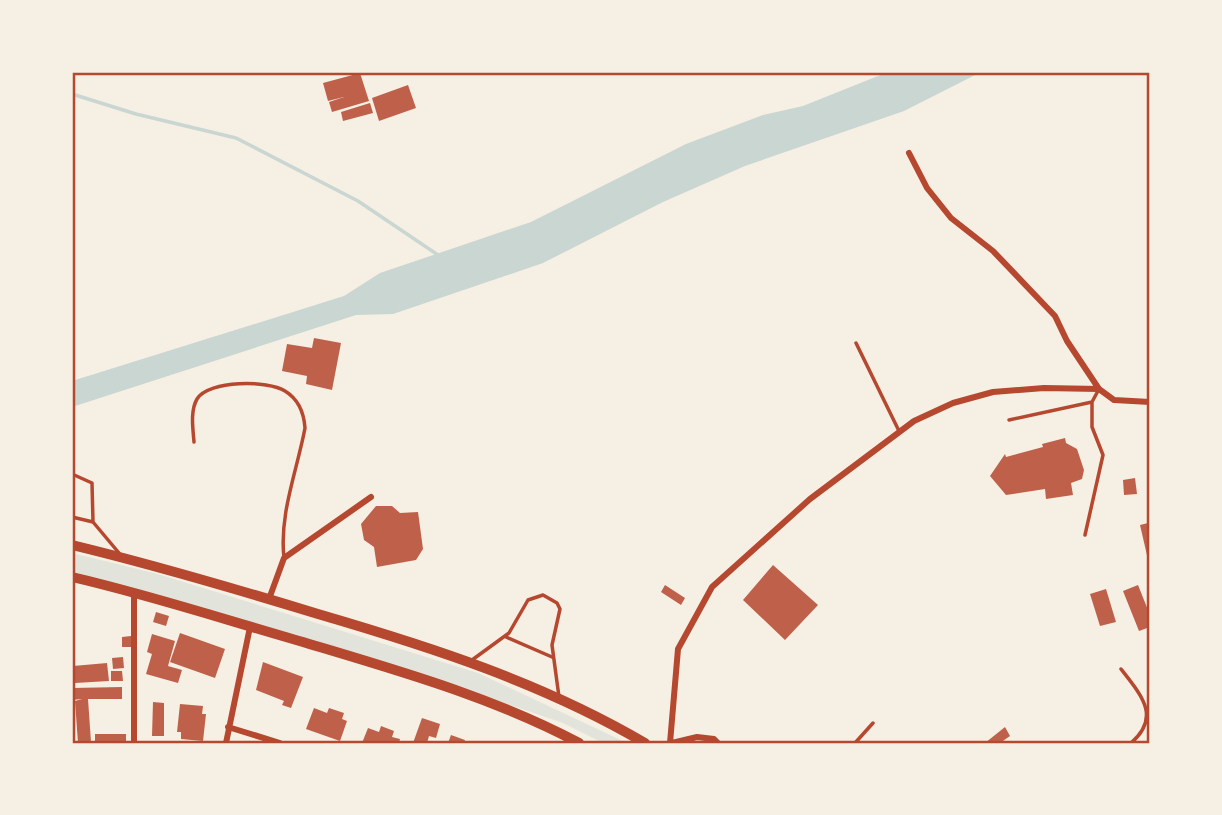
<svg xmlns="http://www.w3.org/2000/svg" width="1222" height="815" viewBox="0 0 1222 815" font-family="'Golos Text',sans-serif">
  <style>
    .green { fill: #e2e4dc }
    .water { fill: #c9d6d2 }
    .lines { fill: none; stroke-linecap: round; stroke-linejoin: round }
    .stream { stroke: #c9d6d2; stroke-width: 3.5 }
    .building { fill: #bf614a }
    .service { stroke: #b5482f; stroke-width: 3.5 }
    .minor { stroke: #b5482f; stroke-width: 6 }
    .trunk { stroke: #b5482f; stroke-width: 10 }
    .neatline { fill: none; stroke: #b5482f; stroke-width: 2.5 }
  </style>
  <rect width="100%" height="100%" fill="#f6efe4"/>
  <path class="green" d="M72 553 158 574 478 673 627 743H603L563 723 385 662 72 575Z"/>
  <path class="water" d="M888 72H981L904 111 745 166 663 202 543 263 393 314 356 315 72 407V381L344 296 380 273 531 222 686 144 763 115 803 106Z"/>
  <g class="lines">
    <path class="stream" d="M72 94 136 114 236 138 358 201 441 257"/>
  </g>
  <path class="building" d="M360 73 369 101 332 112 329 102 344 97 328 101 323 83Z
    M408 85 416 108 379 121 372 98Z
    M370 103 373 113 343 121 341 112Z
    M314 338 341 343 332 390 306 384 307 376 282 371 287 344 312 348Z
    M1065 438 1066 443 1077 449 1084 470 1082 479 1071 483 1073 495 1046 499 1045 489 1006 495 990 476 1005 454 1006 457 1043 447 1042 444Z
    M1135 478 1137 494 1124 495 1123 480Z
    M376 506H392L400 513 418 512 423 549 416 560 377 567 374 547 364 540 361 524Z
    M1148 523 1150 532 1149 564 1140 525Z
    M773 565 818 605 785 640 743 600Z
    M665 585 685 598 681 605 661 592Z
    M1138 585 1150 615V627L1139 631 1123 591Z
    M1106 589 1116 622 1100 626 1090 594Z
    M156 612 169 616 166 626 153 622Z
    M180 633 225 649 215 678 170 662Z
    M152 634 175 641 168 666 182 670 178 683 146 674 152 654 147 652Z
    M131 636 132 647H122V637Z
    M123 657 124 668 113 669 112 658Z
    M263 662 303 677 291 708 282 705 284 701 256 690Z
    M107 663 109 681 75 683 73 666Z
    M111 671H122L123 681H111Z
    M122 687V699H88L91 742 78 743 75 701 82 699 72 700V688Z
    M153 702 164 703V736H152Z
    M180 704 203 706 202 714H206L203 741 181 739V732H177Z
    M314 708 327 713 329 708 344 713 342 719 347 721 340 741 306 729Z
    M422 718 440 724 436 738 429 736 427 743H413Z
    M381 726 394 731 392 737 400 739 399 743H362L368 728 379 732Z
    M1005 727 1010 736 1000 743H985Z
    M95 734H126V743H95Z
    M451 735 465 740 464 743H448Z"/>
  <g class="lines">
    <path class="service" d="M856 343 899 431
      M1009 420 1092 402
      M194 442C193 429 190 411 197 399 209 380 268 380 285 391 298 399 304 413 305 428 297 471 279 514 284 558
      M72 474 92 483 93 522
      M72 517 93 522 119 553
      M1085 535 1103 455 1092 427V402L1099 389
      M506 637 552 657
      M472 660 509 633 528 600 543 595 557 603 560 609 552 645 559 697
      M1121 669C1142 696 1161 717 1131 743
      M855 743 873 723"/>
    <path class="minor" d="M909 153 927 188 951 218 993 251 1055 316 1067 341 1099 389 1114 400 1150 402
      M134 592V743
      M269 599 284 558 371 497
      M228 727 280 743
      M226 743 250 627
      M670 743 678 649 712 587 810 499 914 421 953 403 993 392 1044 388 1099 389
      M672 743 697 737 714 739 718 743"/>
    <path class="trunk" d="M72 545C155 565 236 589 318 614 431 647 543 683 645 743
      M72 577C150 595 226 620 303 642 396 670 493 697 579 743"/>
  </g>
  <rect width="1222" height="815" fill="none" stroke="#f6efe4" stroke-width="147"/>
  <rect x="74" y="74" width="1074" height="668" class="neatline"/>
</svg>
